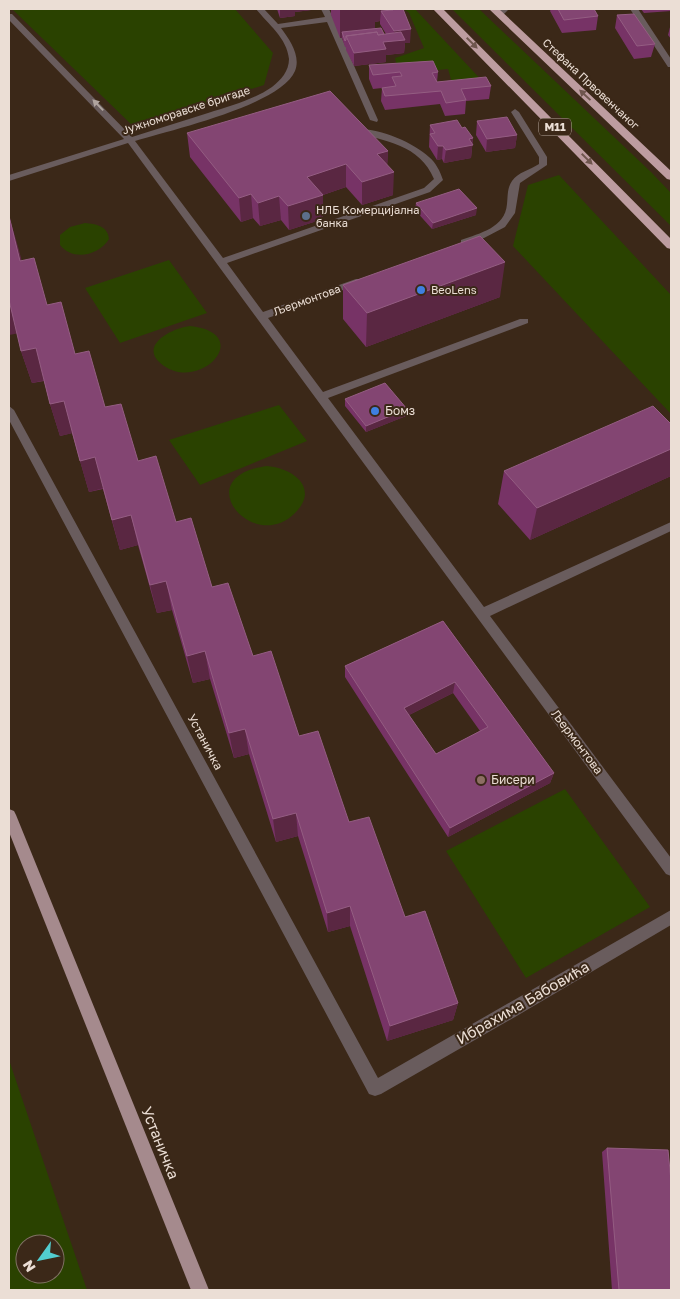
<svg xmlns="http://www.w3.org/2000/svg" width="680" height="1299" viewBox="0 0 680 1299" font-family="'Golos Text',sans-serif">
  <style>
    .green { fill: #2a4200; fill-rule: evenodd }
    .lines { fill: none; stroke-linecap: round; stroke-linejoin: round }
    .minor { fill: #695c5d; fill-rule: evenodd }
    .major { fill: #a58a8d; fill-rule: evenodd }
    .highway { fill: #bd9ca0; fill-rule: evenodd }
    .wall { fill: #736; fill-rule: evenodd }
    .shaded-wall { fill: #5a2742 }
    .building { fill: #834572; stroke: #945d82; fill-rule: evenodd }
    .oneway { fill: #6f564e }
    .oneway2 { fill: #b0a49f }
    .service-dot { fill: #5c6f8a; stroke: #3b2818; stroke-width: 2 }
    .shop-dot { fill: #3f7fe0; stroke: #3b2818; stroke-width: 2 }
    .education-dot { fill: #8d6e63; stroke: #3b2818; stroke-width: 2 }
    .labels { text-anchor: middle; stroke-width: 4; stroke-linejoin: round; paint-order: stroke }
    .far-street-label { font-size: 11px; fill: #ebded5; stroke: #3b2818 }
    .shield { fill: #3b2818; stroke: #b6a79c; stroke-width: 1 }
    .shield-label { font-size: 11px; font-weight: bold; fill: #ebded5 }
    .far-poi-label { font-size: 11px; fill: #ebded5; stroke: #3b2818; text-anchor: start }
    .poi-label { font-size: 12px; fill: #ebded5; stroke: #3b2818; text-anchor: start }
    .street-label { font-size: 12px; fill: #ebded5; stroke: #3b2818 }
    .near-street-label { font-size: 15px; fill: #ebded5; stroke: #3b2818 }
  </style>
  <rect width="100%" height="100%" fill="#3b2818"/>
  <path class="green" d="M12 9H235L273 53 264 85 134 127Z
    M404 9H415L486 85 454 90 448 69 399 74 395 58 424 48 409 13Z
    M452 9H479L651 172 671 193V226Z
    M559 175 671 295V414L513 246 528 185Z
    M85 223C96 224 108 226 109 239 99 256 72 261 60 245V235L70 227Z
    M169 260 207 313 120 343 85 288Z
    M190 326C255 333 202 392 164 366 136 347 171 328 190 326Z
    M279 405 307 441 200 485 169 440Z
    M267 466C293 468 320 488 295 513 254 555 186 477 267 466Z
    M565 789 650 907 526 978 446 851Z
    M9 1060 87 1290H9ZM25 1244H55V1274H25Z"/>
  <g class="lines">
    <path class="minor" d="M256 9H264L278 24 325 17 321 9H329L378 120 377 122 370 120 327 22 281 28C290 40 301 56 295 71 281 105 171 130 135 141L223 258 424 188 434 179C420 145 385 140 353 133V129C374 126 414 142 429 157 436 163 440 171 443 180L430 192 227 263 263 312 356 279H362V283L268 318 323 392 520 319H528V323L328 398 484 607 671 522V531L490 616 671 858V876L666 874 128 143 9 181V175L124 139 9 20V14H12L132 137C157 129 183 121 208 113 230 106 253 100 272 87 281 80 289 71 289 59 287 38 268 24 256 9Z
      M501 9H509L501 17 497 15Z
      M630 9H638L671 59V67H668Z
      M515 109 519 112 547 157V165L520 183 515 213 505 227 484 238 464 245 461 244V240C480 233 505 228 507 204 508 196 507 188 512 181 518 172 530 170 539 164V157L511 112Z
      M9 406 14 410 378 1078 671 910V925L515 1017 381 1094 375 1096 369 1094 9 420Z"/>
    <path class="major" d="M9 809 14 811 16 815 209 1290H191L9 832Z"/>
    <path class="highway" d="M433 9H443L671 239V249L667 248Z
      M489 9H499L671 171V180L667 179Z"/>
  </g>
  <path class="wall" d="M277 9H311V10L295 12V16L280 18Z
    M331 9H403L410 43H405L404 53 386 55V62L354 66 346 50V47H345L342 38H340L331 15ZM380 21V24L386 34H384L375 28V22Z
    M551 9H594L598 16 596 30 562 33 550 11Z
    M641 9H671V11L644 13Z
    M617 15 655 44 651 57 634 59 615 28Z
    M671 23V39L668 35Z
    M369 65 438 72 437 82 491 86 489 99 466 101 465 114 445 116 440 104 385 110 381 101 382 88 373 89 369 79Z
    M477 121 517 135 515 148 486 152 476 135Z
    M430 125 462 128 473 138 471 158 444 163 442 159 437 160 429 147Z
    M187 133 388 151 387 165 393 195 362 205 346 187 323 195V219L289 230 281 220 260 226 253 218 241 222 190 157Z
    M416 203 476 215 432 229 415 210Z
    M9 216 21 260 75 354 105 407 176 522 212 587 405 917 458 1003 453 1020 387 1041 350 926 328 932 298 836 276 842 249 754 234 758 210 679 193 683 172 610 157 613 138 545 120 550 103 489 89 492 72 433 60 436 50 404 44 381 32 383 21 351 17 333Z
    M343 285 500 297 366 347 343 319Z
    M345 399 406 416 366 432 345 406Z
    M671 424V476L530 540 498 504 504 471Z
    M443 621 554 773 550 783 448 837 345 677V666ZM453 693 480 731 436 754 409 715Z
    M607 1148 671 1290H612L602 1152Z"/>
  <path class="shaded-wall" d="M280 9H311V10L295 12V16L280 18Z
    M340 9H392L391 20 381 11 380 21 375 22V34L342 32V38H340Z
    M411 29 410 43H405L404 53 386 55V62L354 66V53L351 47 393 41 394 31Z
    M517 135 515 148 486 152 487 139Z
    M473 138 471 158 444 163 446 150 469 139Z
    M438 146H443L442 159 437 160Z
    M388 151 387 174 394 172 393 195 362 205V182L377 154Z
    M346 164V187L308 200 307 177Z
    M251 194 253 218 241 222 239 198Z
    M323 195V219L289 230 288 206Z
    M279 196 281 220 260 226 258 203Z
    M477 208 476 215 432 229 433 223Z
    M9 216 19 250 30 294 20 261Z
    M505 262 500 297 366 347 367 313Z
    M9 300 20 333 9 335Z
    M36 348 46 380 32 383 21 351Z
    M64 401 73 433 60 436 50 404Z
    M407 409 406 416 366 432V426Z
    M671 449V476L530 540 537 508Z
    M95 457 104 488 89 492 80 461Z
    M131 515 138 545 120 550 112 520Z
    M166 581 172 610 157 613 150 585Z
    M205 651 210 679 193 683 187 656Z
    M455 682 453 693 403 718 404 708Z
    M245 729 249 754 234 758 229 733Z
    M554 773 550 783 448 837 450 828Z
    M296 813 298 836 276 842 273 819Z
    M350 906V926L328 932 327 913Z
    M458 1003 453 1020 387 1041 390 1026Z"/>
  <path class="building" d="M393 9H403L411 29 394 31 381 11 393 10Z
    M558 9H594L598 16 564 20Z
    M634 14 655 44 637 46 617 15Z
    M381 28 384 34 378 35 377 32 346 36V40L345 41 342 32Z
    M377 32 378 35 401 32 405 40 383 42 386 49 354 53 346 36Z
    M433 61 438 72 432 73 437 82 486 77 491 86 461 89 466 100 446 103 441 91 385 96 382 88 396 86 392 77 402 76 400 72 373 75 369 65Z
    M330 91 388 151 377 154 394 172 362 182 346 164 307 177 323 195 288 206 279 196 258 203 251 194 239 198 187 133Z
    M507 117 517 135 487 139 477 121Z
    M457 120 462 128 465 127 473 138 469 139 473 145 446 150 443 146H438L430 134 435 133 430 125Z
    M459 189 477 208 433 223 416 203Z
    M9 216 20 261 34 258 47 305 61 302 75 354 89 351 105 407 121 404 138 461 156 456 176 522 191 518 212 587 228 583 253 656 271 651 299 736 318 731 349 822 369 817 405 917 425 911 458 1003 390 1026 350 906 327 913 296 813 273 819 245 729 229 733 205 651 187 656 166 581 150 585 131 515 112 520 95 457 80 461 64 401 50 404 36 348 21 351 9 300Z
    M480 236 505 262 367 313 343 285Z
    M385 383 407 409 366 426 345 399Z
    M653 406 671 424V449L537 508 504 471Z
    M443 621 554 773 450 828 345 666ZM455 682 488 727 436 754 404 708Z
    M607 1148 668 1150 671 1181V1290H619Z"/>
  <defs><path id="oneway-solid" d="M-6-.8H1V-3.2L6.5 0L1 3.2V.8H-6Z" transform="scale(1.25)"/></defs>
  <g class="oneway">
    <use href="#oneway-solid" transform="translate(472 43) rotate(45)"/>
    <use href="#oneway-solid" transform="translate(585 95) rotate(-137)"/>
    <use href="#oneway-solid" transform="translate(587 159) rotate(45)"/>
  </g>
  <use class="oneway2" href="#oneway-solid" transform="translate(98 105) rotate(-134)"/>
  <circle class="service-dot" cx="306" cy="216" r="5"/>
  <g class="shop-dot">
    <circle cx="421" cy="290" r="5"/>
    <circle cx="375" cy="411" r="5"/>
  </g>
  <circle class="education-dot" cx="481" cy="780" r="5"/>
  <g class="labels">
    <g class="far-street-label">
      <text transform="translate(591 84) rotate(43)" y="4">Стефана Првовенчаног</text>
      <text transform="translate(186 110) rotate(-18)" y="4">Јужноморавске бригаде</text>
      <text transform="translate(307 300) rotate(-20)" y="4">Љермонтова</text>
    </g>
    <rect class="shield" x="539" y="118.5" width="32" height="17" rx="4"/>
    <g class="shield-label">
      <text x="555" y="131">M11</text>
    </g>
    <g class="far-poi-label">
      <text x="316" y="214">НЛБ Комерцијална<tspan x="316" dy="13">банка</tspan></text>
      <text x="431" y="294">BeoLens</text>
    </g>
    <g class="poi-label">
      <text x="385" y="415">Бомз</text>
      <text x="491" y="784">Бисери</text>
    </g>
    <g class="street-label">
      <text transform="translate(205 742) rotate(62)" y="4">Устаничка</text>
      <text transform="translate(577 742) rotate(53)" y="4">Љермонтова</text>
    </g>
    <g class="near-street-label">
      <text transform="translate(523 1003) rotate(-30)" y="5">Ибрахима Бабовића</text>
      <text transform="translate(160 1143) rotate(68)" y="5">Устаничка</text>
    </g>
  </g>
  <rect width="680" height="1299" fill="none" stroke="#ebded5" stroke-width="20"/>
  <g transform="translate(40 1259) rotate(237)"><circle r="24" fill="#3b2818" stroke="#817164"/>
  <path d="M0-4L9 19L0 12L-9 19Z" fill="#52cdcf"/>
  <text y="-8" font-size="14" font-weight="bold" text-anchor="middle" fill="#ebded5">N</text>
  </g>
</svg>
